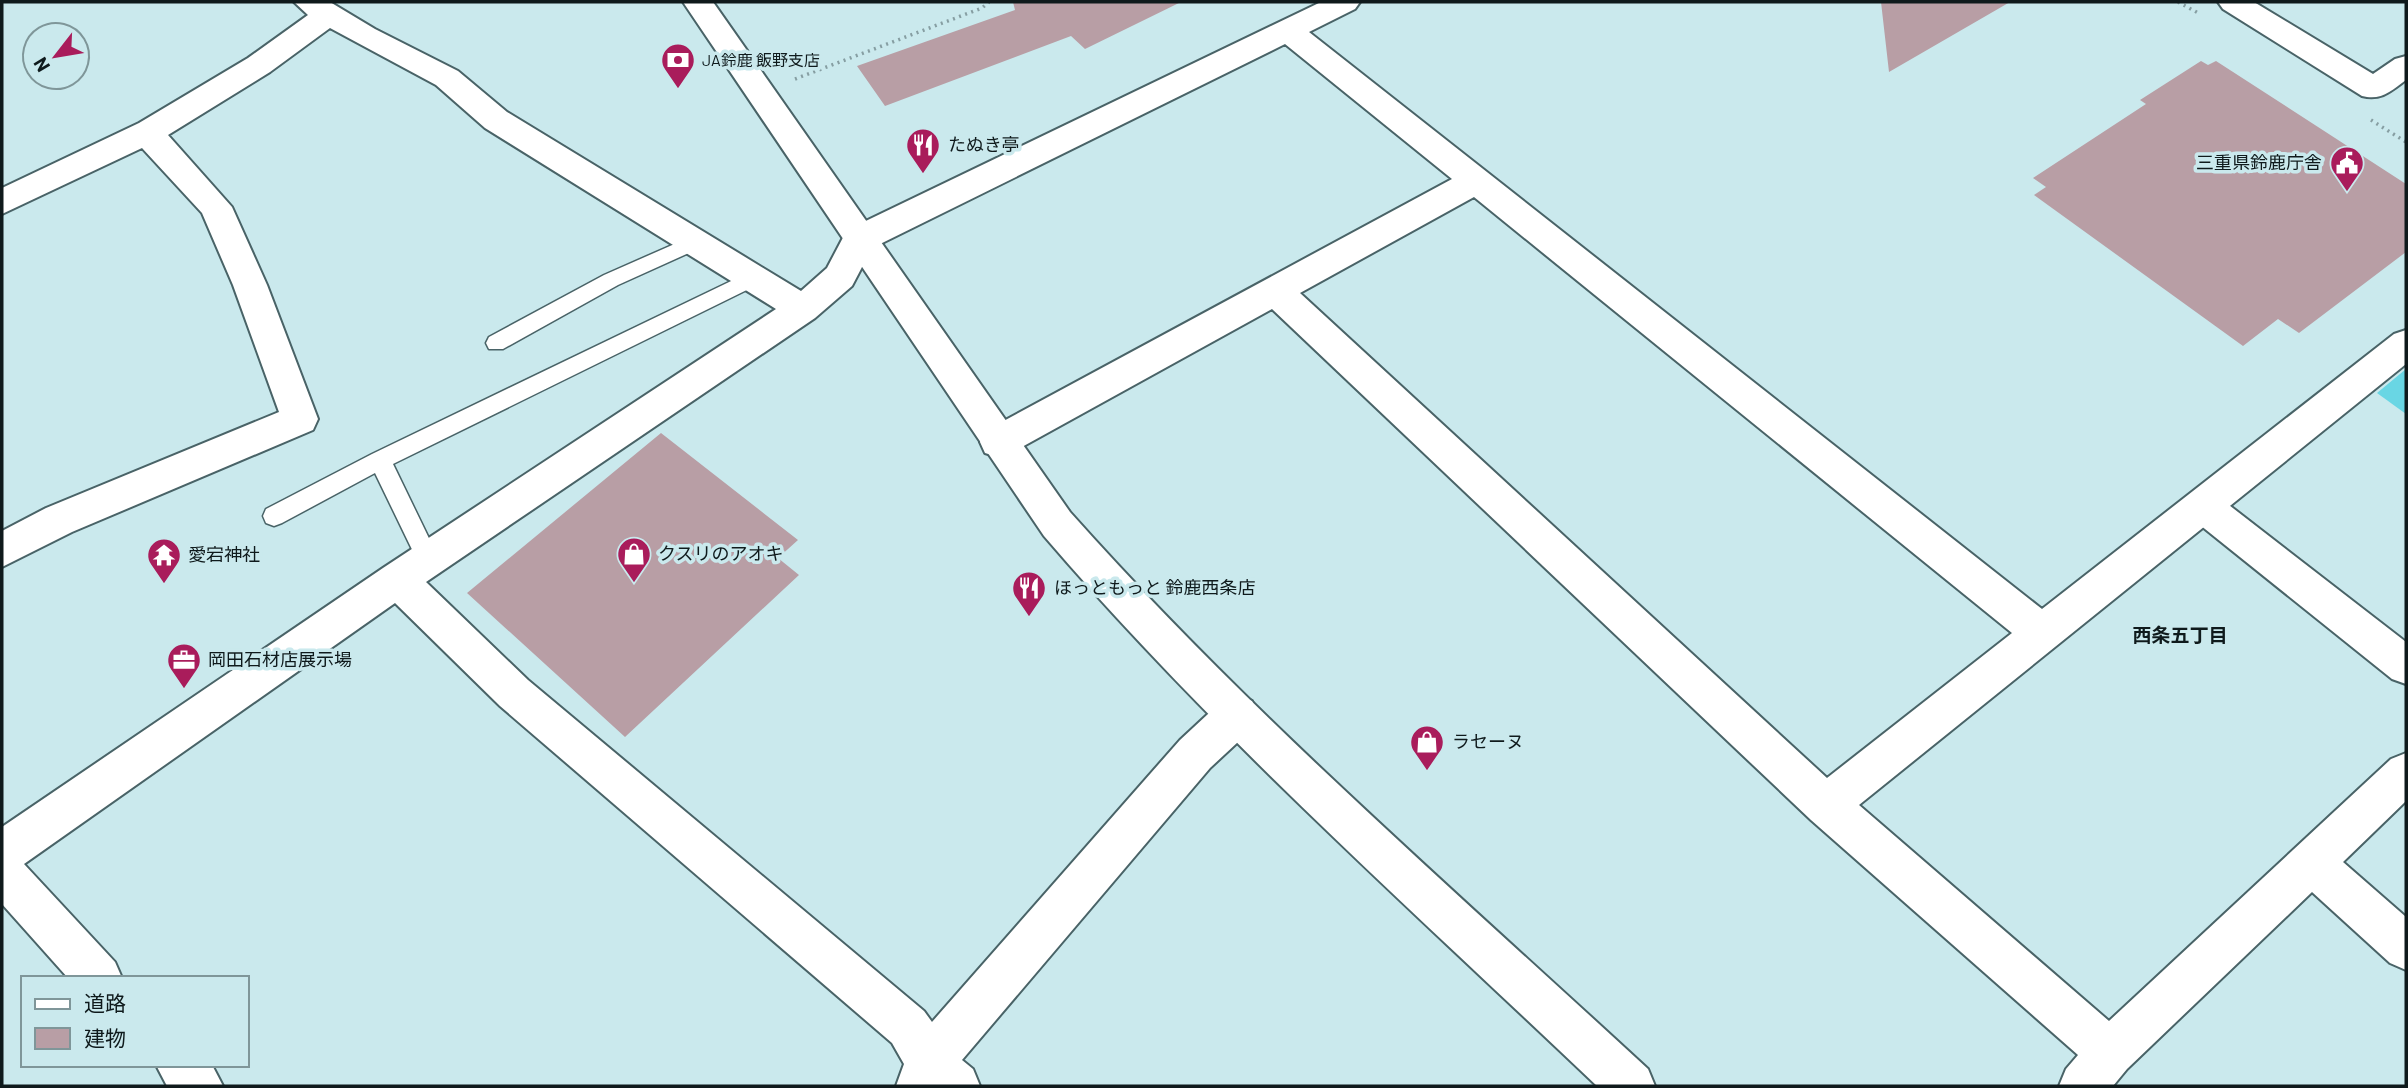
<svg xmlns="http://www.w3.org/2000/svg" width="2408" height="1088" viewBox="0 0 2408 1088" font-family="Barlow,'Noto Sans JP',sans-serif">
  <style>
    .green { fill: #69d6e4 }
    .building { fill: #b89ea5 }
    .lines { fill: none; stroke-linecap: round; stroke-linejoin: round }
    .lane-casing { stroke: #496367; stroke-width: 3 }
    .street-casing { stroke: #496367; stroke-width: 4 }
    .secondary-casing { stroke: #496367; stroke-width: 4 }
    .path { stroke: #869ea2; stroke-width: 3.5; stroke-dasharray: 2 4.5; stroke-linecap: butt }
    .lane { fill: #fff; fill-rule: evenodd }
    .street { fill: #fff; fill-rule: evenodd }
    .secondary { fill: #fff; fill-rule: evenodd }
    .labels { text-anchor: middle; stroke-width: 7; stroke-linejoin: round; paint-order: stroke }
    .far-poi-label { font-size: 16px; fill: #0f1a1c; stroke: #cae9ed; text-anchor: start }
    .poi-label { font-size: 18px; fill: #0f1a1c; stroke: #cae9ed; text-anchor: start }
    .neighbourhood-label { font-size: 19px; font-weight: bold; fill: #0f1a1c; stroke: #cae9ed }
  </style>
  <rect width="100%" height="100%" fill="#cae9ed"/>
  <path class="green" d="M2406 369V414L2377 393Z"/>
  <path class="building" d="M1013 2H1181L1085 49 1071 36 885 106 857 66 1015 10Z
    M1881 2H2010L1889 72Z
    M2201 61 2208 65 2216 61 2406 184V252L2299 333 2278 319 2243 346 2034 195 2046 187 2033 178 2146 104 2140 100Z
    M661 433 798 540 778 558 799 575 625 737 467 593Z"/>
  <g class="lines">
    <g class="lane-casing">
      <path id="lane" d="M695 235 702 237 705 242 702 247 618 285 503 349H489L486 343 489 337 604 275Z
        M754 270 761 273 764 278 761 283 393 464 439 559 436 566 428 569 420 566 375 473 282 523 274 526 266 523 263 516 266 509 372 454Z"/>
    </g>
    <g class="street-casing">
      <path id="street" d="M294 2H330L375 29 458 71 507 112 801 291 827 268 847 230 1321 2H1360L1355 9 1309 32 2042 609 2394 334 2406 330V364L1859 805 2109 1021 2391 759 2406 753V801L2343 862 2406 917V970L2390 963 2312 892 2127 1069 2113 1086H2059L2066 1069 2078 1055 1811 820 1272 309 1011 453 998 457 985 453 980 442 985 431 1452 179 1285 44 872 248 852 286 815 318 426 582 528 680 924 1011 932 1022 1180 740 1222 701 1237 696 1252 701 1258 715 1252 729 1210 768 962 1060 973 1069 980 1086H896L904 1064 892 1043 500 706 395 603 24 864 115 962 122 978H68L2 904V827L383 568 776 309 485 128 436 85 330 28 270 72 168 135 232 207 267 285 318 419 313 430 72 532 2 567V531L46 508 279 412 233 285 202 213 142 148 2 214V188L139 123 248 58 308 15ZM1474 197 2012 633 1827 778 1300 293Z
        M2218 2H2254L2373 74 2395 59 2406 56V80C2391 91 2381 101 2362 96L2223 9Z
        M156 1065H212L223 1086H167Z"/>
    </g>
    <g class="secondary-casing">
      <path id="secondary" d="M683 2H713L1070 512C1248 712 1452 888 1648 1069L1655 1086H1597C1409 907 1213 733 1044 536Z
        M2203 490 2216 495 2406 642V684L2392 679 2190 517 2184 506 2190 495Z"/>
    </g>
    <path class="path" d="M2178 2 2200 14
      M795 79 982 8 989 2
      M2371 120 2406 142"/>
    <use href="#lane" class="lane"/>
    <use href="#street" class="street"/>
    <use href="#secondary" class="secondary"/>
  </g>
  <defs>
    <g id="bank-pin" transform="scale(1.75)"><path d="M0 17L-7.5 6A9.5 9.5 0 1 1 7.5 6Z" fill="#a91c5b" stroke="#cae9ed"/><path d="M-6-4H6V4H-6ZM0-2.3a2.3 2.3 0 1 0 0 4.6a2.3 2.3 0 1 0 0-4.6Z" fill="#fff"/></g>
    <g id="restaurant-pin" transform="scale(1.75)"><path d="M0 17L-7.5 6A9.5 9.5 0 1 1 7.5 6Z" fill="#a91c5b" stroke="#cae9ed"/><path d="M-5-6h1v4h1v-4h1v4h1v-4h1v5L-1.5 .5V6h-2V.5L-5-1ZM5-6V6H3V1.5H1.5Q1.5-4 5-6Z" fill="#fff"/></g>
    <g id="civic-pin" transform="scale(1.75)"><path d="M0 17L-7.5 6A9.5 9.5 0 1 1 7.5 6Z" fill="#a91c5b" stroke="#cae9ed"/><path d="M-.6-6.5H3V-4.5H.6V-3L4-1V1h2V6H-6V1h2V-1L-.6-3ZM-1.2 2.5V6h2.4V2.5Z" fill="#fff"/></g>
    <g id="shop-pin" transform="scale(1.75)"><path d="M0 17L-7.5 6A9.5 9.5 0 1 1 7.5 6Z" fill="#a91c5b" stroke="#cae9ed"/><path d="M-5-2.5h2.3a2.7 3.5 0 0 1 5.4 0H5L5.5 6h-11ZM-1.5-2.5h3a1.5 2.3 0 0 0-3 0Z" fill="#fff"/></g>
    <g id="temple-pin" transform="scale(1.75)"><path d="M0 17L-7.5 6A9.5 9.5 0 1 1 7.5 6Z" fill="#a91c5b" stroke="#cae9ed"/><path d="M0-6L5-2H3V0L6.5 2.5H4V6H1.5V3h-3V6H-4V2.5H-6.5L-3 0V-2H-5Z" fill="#fff"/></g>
    <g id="office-pin" transform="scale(1.75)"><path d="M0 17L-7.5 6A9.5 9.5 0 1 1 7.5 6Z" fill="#a91c5b" stroke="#cae9ed"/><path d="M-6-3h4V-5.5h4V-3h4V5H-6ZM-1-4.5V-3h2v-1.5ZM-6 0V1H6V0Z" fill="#fff"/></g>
  </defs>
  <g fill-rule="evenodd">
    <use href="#bank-pin" x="678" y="60"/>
    <use href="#restaurant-pin" x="923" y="145"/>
    <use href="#civic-pin" x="2347" y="163"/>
    <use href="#shop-pin" x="634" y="554"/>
    <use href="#temple-pin" x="164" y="555"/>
    <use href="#restaurant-pin" x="1029" y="588"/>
    <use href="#office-pin" x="184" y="660"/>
    <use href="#shop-pin" x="1427" y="742"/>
  </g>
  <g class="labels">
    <g class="far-poi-label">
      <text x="702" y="66">JA鈴鹿 飯野支店</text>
    </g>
    <g class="poi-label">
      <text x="948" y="151">たぬき亭</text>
      <text x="2322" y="169" text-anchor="end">三重県鈴鹿庁舎</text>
      <text x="658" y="560">クスリのアオキ</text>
      <text x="188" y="561">愛宕神社</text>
      <text x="1054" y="594">ほっともっと 鈴鹿西条店</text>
      <text x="208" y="666">岡田石材店展示場</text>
      <text x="1452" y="748">ラセーヌ</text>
    </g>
    <g class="neighbourhood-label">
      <text x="2180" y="642">西条五丁目</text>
    </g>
  </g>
  <rect width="2408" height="1088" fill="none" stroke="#0f1a1c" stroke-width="7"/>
  <rect x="21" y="976" width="228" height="91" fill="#cae9ed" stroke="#7f9699" stroke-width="2"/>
  <rect x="35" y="999" width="35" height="10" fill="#ffffff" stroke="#7f9699" stroke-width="2"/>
  <text x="84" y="1011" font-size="21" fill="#0f1a1c">道路</text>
  <rect x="35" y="1028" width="35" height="21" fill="#b89ea5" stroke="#7f9699" stroke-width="2"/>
  <text x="84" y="1046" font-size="21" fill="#0f1a1c">建物</text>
  <g transform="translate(56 56) rotate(239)"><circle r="33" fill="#cae9ed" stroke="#7f9699" stroke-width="2"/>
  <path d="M0-5L12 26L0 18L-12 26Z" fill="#a91c5b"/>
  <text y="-10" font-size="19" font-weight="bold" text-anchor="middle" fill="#0f1a1c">N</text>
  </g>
</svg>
